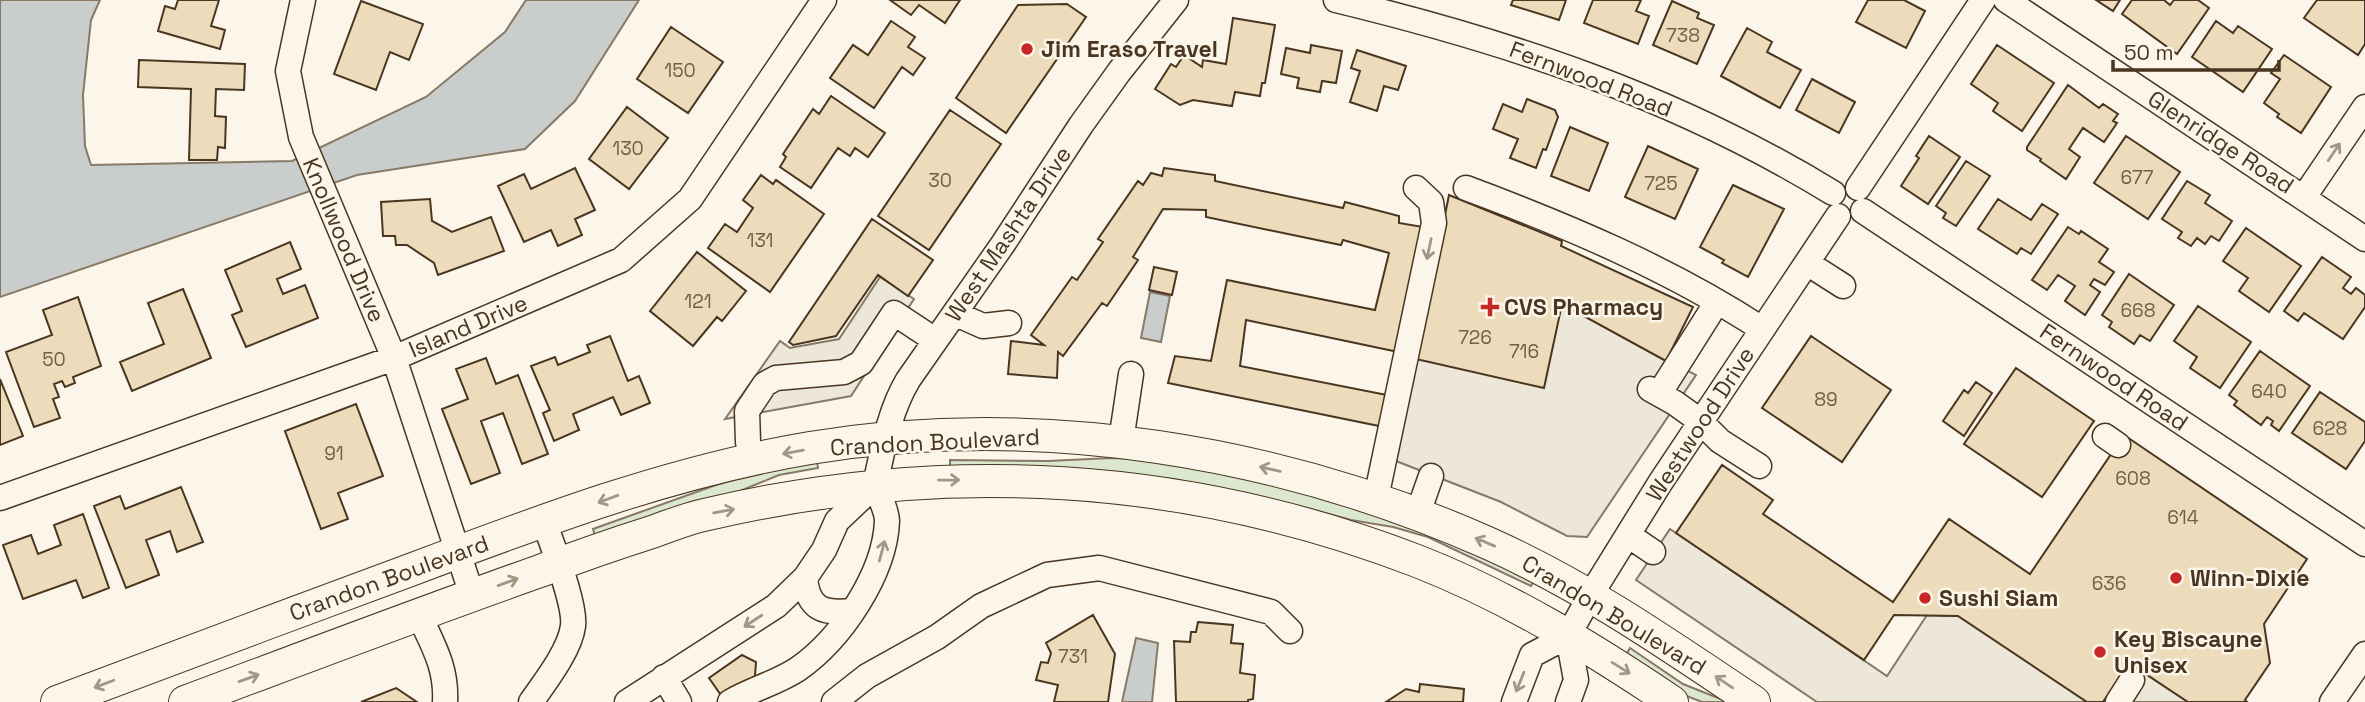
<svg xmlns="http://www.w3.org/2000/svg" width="2365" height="702" viewBox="0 0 2365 702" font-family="'Space Grotesk',sans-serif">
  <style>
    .green { fill: #dce7d0; stroke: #887966; stroke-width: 2 }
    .parking { fill: #ede7d9; stroke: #887966; stroke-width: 2 }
    .water { fill: #c9cecd; stroke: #887966; stroke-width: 2 }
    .building { fill: #ecdcbc; stroke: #4a3520; stroke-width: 2 }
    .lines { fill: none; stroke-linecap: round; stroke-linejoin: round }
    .minor-casing { stroke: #4a3520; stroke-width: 27 }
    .major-casing { stroke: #4a3520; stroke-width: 34 }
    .minor { stroke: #fbf6e9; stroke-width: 24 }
    .major { stroke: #fbf6e9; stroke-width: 32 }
    .oneway { stroke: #a29684 }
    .poi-dot { fill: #c62828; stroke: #fbf6e9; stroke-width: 2.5 }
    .labels { text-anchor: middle; stroke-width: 5; stroke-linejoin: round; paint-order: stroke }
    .number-label { font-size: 19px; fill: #725f47 }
    .poi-label { font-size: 23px; font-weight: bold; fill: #4a3520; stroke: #fbf6e9; text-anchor: start }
    .street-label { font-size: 23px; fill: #4a3520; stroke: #fbf6e9 }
  </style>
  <rect width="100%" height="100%" fill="#fbf6e9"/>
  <path class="green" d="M1112 458 1162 460 1279 484 1427 530 1534 581 1531 586 1428 537 1393 527 1351 520 1300 506 1174 479 1044 468 950 466V460L1048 461Z
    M817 462 818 468 779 475 718 500 595 536 593 529 716 485 764 471Z
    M1630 648 1683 684 1728 702H1702L1684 695 1626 655Z"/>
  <path class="parking" d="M880 277 914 299 851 396 725 419 780 341 790 348 839 339Z
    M1562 304 1696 375 1587 537 1567 536 1501 502 1396 461 1416 359Z
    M1670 529 1887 676 1927 615 1958 616 2087 702H1817L1636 580Z
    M2129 663 2188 702H2103Z"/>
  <path class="water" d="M0 0H100L91 20 83 95 85 146 91 165 292 161 426 97 505 32 526 0H639L575 101 525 149 357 175 0 297Z
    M1150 292 1170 296 1161 342 1141 338Z
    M1136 638 1158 643 1152 702H1122Z"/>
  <path class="building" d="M178 0H219L211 26 225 30 220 49 158 31 165 6 175 9Z
    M890 0H960L945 23 919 5 911 15Z
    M1513 0H1566L1559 20 1511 5Z
    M1593 0H1641L1636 11 1649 16 1638 44 1584 23Z
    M1868 0H1904L1925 11 1906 48 1856 22Z
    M2096 0H2120L2113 11Z
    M2132 0H2164L2170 5 2174 0H2198L2209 8 2177 54 2122 14Z
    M2317 0H2365V44L2358 55 2304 18Z
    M361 1 423 24 409 60 390 52 376 90 334 74Z
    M1672 1 1699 13 1697 18 1714 25 1697 64 1653 45Z
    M1067 4 1086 17 1006 133 956 98 1018 5Z
    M1233 18 1275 25 1265 83H1262L1260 96 1235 92 1232 106 1193 100 1180 105 1155 89 1171 64 1176 67 1184 55 1202 67 1203 60 1226 64Z
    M891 21 915 37 908 47 925 58 913 75 902 67 874 108 830 78 853 45 868 55Z
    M2216 21 2233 33 2238 26 2272 49 2243 92 2192 57Z
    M671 27 723 62 688 113 637 79Z
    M1747 28 1772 42 1767 52 1801 70 1780 108 1721 76Z
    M1311 45 1342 51 1336 83 1322 81 1320 92 1297 88 1299 78 1281 74 1286 48 1310 53Z
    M1997 45 2054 83 2022 131 1993 111 1998 103 1971 84Z
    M1357 50 1406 66 1398 90 1384 86 1377 111 1350 102 1360 71 1351 68Z
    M2284 55 2331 87 2301 133 2277 117 2279 114 2264 103 2280 79 2271 73Z
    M139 60 245 64 244 90 216 89 215 116 226 117 225 148 218 147 217 160H189L191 89 138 87Z
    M1812 79 1855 102 1839 133 1796 110Z
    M2068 85 2099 108 2103 104 2118 114 2113 121 2117 123 2104 142 2083 128 2069 149 2080 157 2066 179 2040 161 2041 159 2027 150V147Z
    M831 96 885 133 868 157 855 148 850 156 838 148 811 188 780 167 786 157 783 154 813 109 819 114Z
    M1527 99 1555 110 1558 117 1546 150 1543 149 1536 168 1510 158 1518 139 1493 129 1503 104 1522 112Z
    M627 107 668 138 629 189 589 159Z
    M950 110 1001 144 929 250 878 216Z
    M1570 127 1608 143 1589 191 1551 176Z
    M1929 136 1960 157 1928 204 1901 186 1919 158 1916 156Z
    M2126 136 2180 172 2148 219 2094 183Z
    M1648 146 1698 169 1675 219 1625 197Z
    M1966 161 1990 176 1956 226 1943 218 1946 213 1936 206Z
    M575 168 595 210 575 219 582 235 558 246 551 230 524 242 498 186 524 174 531 189Z
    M1164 168 1215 175V181L1343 208 1345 202 1399 216V223L1429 228 1403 353 1246 320 1240 366 1392 396 1384 427 1168 383 1175 356 1211 361 1227 280 1375 310 1389 253 1343 240 1341 245 1206 217V210L1163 209 1133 257 1138 260 1107 306 1102 303 1063 356 1058 352 1057 378 1008 374 1011 341 1044 345 1031 335 1072 277 1077 280 1103 242 1098 239 1138 181 1143 185 1151 173 1162 176Z
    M761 175 773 184 776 180 824 214 770 292 708 248 725 224 737 232 753 208 743 200Z
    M2187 181 2210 195 2205 203 2232 221 2219 241 2211 236 2205 244 2197 238 2191 246 2178 238 2182 232 2162 219Z
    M1733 185 1784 209 1748 277 1722 263 1724 260 1700 247Z
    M1449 195 1562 241 1561 246 1693 307 1666 361 1562 304 1544 388 1416 359Z
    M430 199 432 221 452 232 491 217 504 251 438 275 434 263 407 245H396L395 236H383L381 202Z
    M1998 199 2031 220 2042 204 2058 214 2031 254 2021 248 2017 254 1978 229Z
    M872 219 933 260 908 296 878 275 836 336 793 345 789 342Z
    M2068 227 2079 234 2081 231 2108 249 2099 262 2114 272 2105 285 2094 279 2090 285 2100 292 2085 315 2065 301 2075 286 2058 275 2047 290 2032 280Z
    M2246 228 2301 266 2269 312 2239 291 2248 278 2223 261Z
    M290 242 301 269 277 279 283 294 305 285 318 318 246 347 232 315 242 311 225 270Z
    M697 252 746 291 722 321 717 317 693 346 650 311Z
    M2322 257 2351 277 2343 288 2351 294 2356 288 2365 295V307L2343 339 2304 313 2298 321 2284 311Z
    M1154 267 1177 272 1172 295 1149 290Z
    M2129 274 2174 305 2150 341 2140 335 2134 344 2109 327 2112 322 2102 315Z
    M183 289 211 358 132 391 120 362 164 344 148 303Z
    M78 297 101 366 73 377 75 383 65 387 62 381 54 384 59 397 53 399 60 418 34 427 6 352 52 335 43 310Z
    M2198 306 2251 342 2220 388 2190 368 2197 357 2174 341Z
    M610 336 628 381 639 376 650 403 621 415 613 397 573 414 579 430 554 441 543 413 550 410 531 366 555 357 558 365 590 352 587 345Z
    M1811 336 1891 390 1842 462 1762 408Z
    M2260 351 2310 386 2279 431 2271 425 2273 421 2267 417 2261 425 2234 405 2237 401 2229 395Z
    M486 358 496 384 518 375 548 454 522 464 503 413 481 421 500 473 471 484 442 409 468 399 456 369Z
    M2016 368 2094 421 2042 497 1964 444Z
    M0 379 23 436 0 445Z
    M1976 382 1992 393 1964 436 1943 421 1964 390 1968 393Z
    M2320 392 2365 422V441L2346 469 2292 433Z
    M356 404 383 476 338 493 348 519 321 529 285 431Z
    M2124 435 2307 559 2264 624 2270 663 2245 700 2247 702H2188L2129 663 2103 702H2087L1958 616 1894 615 1864 660 1676 533 1722 465 1773 500 1763 514 1893 602 1949 519 2030 574Z
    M181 487 203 542 177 552 170 531 146 540 159 575 126 588 94 506 120 496 125 509Z
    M83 514 109 588 83 598 76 580 23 599 3 545 31 535 38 554 61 545 54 525Z
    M1093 615 1115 654 1108 702H1054L1058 685 1036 680 1041 662 1048 663 1051 653 1046 643Z
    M1198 622 1233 625 1231 643 1243 644 1240 673 1255 675 1253 699 1248 700V702H1176L1174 641 1190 642 1191 632H1196Z
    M742 655 756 662 755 676 723 698 709 678Z
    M1420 684 1464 689 1463 702H1386L1406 689 1419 692Z
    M396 688 417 702H361Z"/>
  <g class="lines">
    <g class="minor-casing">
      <path id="minor" d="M303 0 288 71 301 137 394 358 472 595
        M1336 0C1513 43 1676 97 1833 193
        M2006 0 2365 239
        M1466 188C1568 226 1670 269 1762 329
        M1858 188 1983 0
        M2304 197 2365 107
        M1863 211 2365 544
        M1807 263 1843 286
        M956 314 983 326 1009 323
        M1650 389 1675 403 1700 421 1720 441 1759 466
        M1659 394 1717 302
        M2105 436 2118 445
        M1121 441 1131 374
        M752 459 748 442 747 411 765 384 776 378 844 372 861 363 894 313 935 340
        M875 485C883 449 889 412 908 380L1003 244 1081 125 1119 72 1176 0
        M0 498 394 358 621 260 690 199 824 0
        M1376 498 1434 223 1431 202 1416 188
        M1418 513 1431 476
        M1628 535 1653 552
        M805 578C808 609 823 614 852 611
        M419 615C433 645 447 668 445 702
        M1568 636 1590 596 1660 483 1838 216
        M664 677 679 702
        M531 702C545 682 570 650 573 626 576 604 552 545 544 521
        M627 702 776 606 805 578 824 550 837 521 875 485
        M730 702C752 689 777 683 798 669 841 639 885 574 887 521 887 510 879 496 875 485
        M834 702 867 676 937 637 981 606 1047 575 1099 568 1271 612 1290 631
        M1514 702 1532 655 1568 636
        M1568 702 1576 680 1568 636
        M2118 702 2132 680
        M2332 702 2365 654"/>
    </g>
    <g class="major-casing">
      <path id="major" d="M57 702C176 657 294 613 413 569 543 520 673 471 810 448 1040 411 1279 450 1490 544 1584 586 1669 645 1754 702
        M185 702C303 658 421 613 540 571 577 557 614 544 652 532 669 526 686 519 704 515 945 458 1186 472 1417 561 1507 596 1592 648 1672 702"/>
    </g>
    <use href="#minor" class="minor"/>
    <use href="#major" class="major"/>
  </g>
  <defs><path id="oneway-shaft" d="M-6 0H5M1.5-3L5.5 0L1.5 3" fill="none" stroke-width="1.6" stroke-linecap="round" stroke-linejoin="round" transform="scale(1.75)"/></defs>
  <g class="oneway">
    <use href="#oneway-shaft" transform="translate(2334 152) rotate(-56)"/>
    <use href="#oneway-shaft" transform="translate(1429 249) rotate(102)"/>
    <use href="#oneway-shaft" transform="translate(793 452) rotate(170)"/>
    <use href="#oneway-shaft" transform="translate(1270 469) rotate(-167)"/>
    <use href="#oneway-shaft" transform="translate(949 480) rotate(-1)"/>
    <use href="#oneway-shaft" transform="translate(608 499) rotate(160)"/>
    <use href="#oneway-shaft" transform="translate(724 511) rotate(-10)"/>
    <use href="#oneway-shaft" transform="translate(1485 542) rotate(-157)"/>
    <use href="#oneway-shaft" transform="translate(882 551) rotate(-75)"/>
    <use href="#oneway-shaft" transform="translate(508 582) rotate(-20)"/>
    <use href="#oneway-shaft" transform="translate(753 621) rotate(147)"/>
    <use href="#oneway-shaft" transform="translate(1621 668) rotate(32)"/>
    <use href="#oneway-shaft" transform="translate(249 678) rotate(-20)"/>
    <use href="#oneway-shaft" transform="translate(1520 682) rotate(112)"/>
    <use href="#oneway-shaft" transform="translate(1724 682) rotate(-146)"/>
    <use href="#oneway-shaft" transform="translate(104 684) rotate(159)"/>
  </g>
  <g class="poi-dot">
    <circle cx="1027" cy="49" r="7"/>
    <path d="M1486.5 296.5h7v7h7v7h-7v7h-7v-7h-7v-7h7z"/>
    <circle cx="2176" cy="578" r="7"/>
    <circle cx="1925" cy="598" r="7"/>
    <circle cx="2100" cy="652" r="7"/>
  </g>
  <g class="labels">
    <g class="number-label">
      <text x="1683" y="42">738</text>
      <text x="680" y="77">150</text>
      <text x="628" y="155">130</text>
      <text x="2137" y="184">677</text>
      <text x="940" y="187">30</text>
      <text x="1661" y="190">725</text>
      <text x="760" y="247">131</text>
      <text x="698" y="308">121</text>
      <text x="2138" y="317">668</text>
      <text x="1475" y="344">726</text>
      <text x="1524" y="358">716</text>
      <text x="54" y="366">50</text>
      <text x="2269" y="398">640</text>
      <text x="1826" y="406">89</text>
      <text x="2330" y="435">628</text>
      <text x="334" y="460">91</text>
      <text x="2133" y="485">608</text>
      <text x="2183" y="524">614</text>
      <text x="2109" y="590">636</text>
      <text x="1073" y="663">731</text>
    </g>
    <g class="poi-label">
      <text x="1041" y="57">Jim Eraso Travel</text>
      <text x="1504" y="315">CVS Pharmacy</text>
      <text x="2190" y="586">Winn-Dixie</text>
      <text x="1939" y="606">Sushi Siam</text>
      <text x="2114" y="647">Key Biscayne<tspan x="2114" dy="26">Unisex</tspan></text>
    </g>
    <g class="street-label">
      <text transform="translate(1591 79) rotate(21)" y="8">Fernwood Road</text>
      <text transform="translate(2221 142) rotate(33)" y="8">Glenridge Road</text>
      <text transform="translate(1008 234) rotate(-56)" y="8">West Mashta Drive</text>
      <text transform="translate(344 240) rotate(67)" y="8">Knollwood Drive</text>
      <text transform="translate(468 326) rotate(-23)" y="8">Island Drive</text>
      <text transform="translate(2114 377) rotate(34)" y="8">Fernwood Road</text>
      <text transform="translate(1700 424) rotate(-57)" y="8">Westwood Drive</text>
      <text transform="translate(935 442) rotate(-3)" y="8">Crandon Boulevard</text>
      <text transform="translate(389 578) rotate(-20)" y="8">Crandon Boulevard</text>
      <text transform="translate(1614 615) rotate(31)" y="8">Crandon Boulevard</text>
    </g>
  </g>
  <path d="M2113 60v10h166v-10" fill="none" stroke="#4a3520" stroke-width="3.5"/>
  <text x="2124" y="60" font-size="21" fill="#4a3520" stroke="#fbf6e9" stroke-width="5" paint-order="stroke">50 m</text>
</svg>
